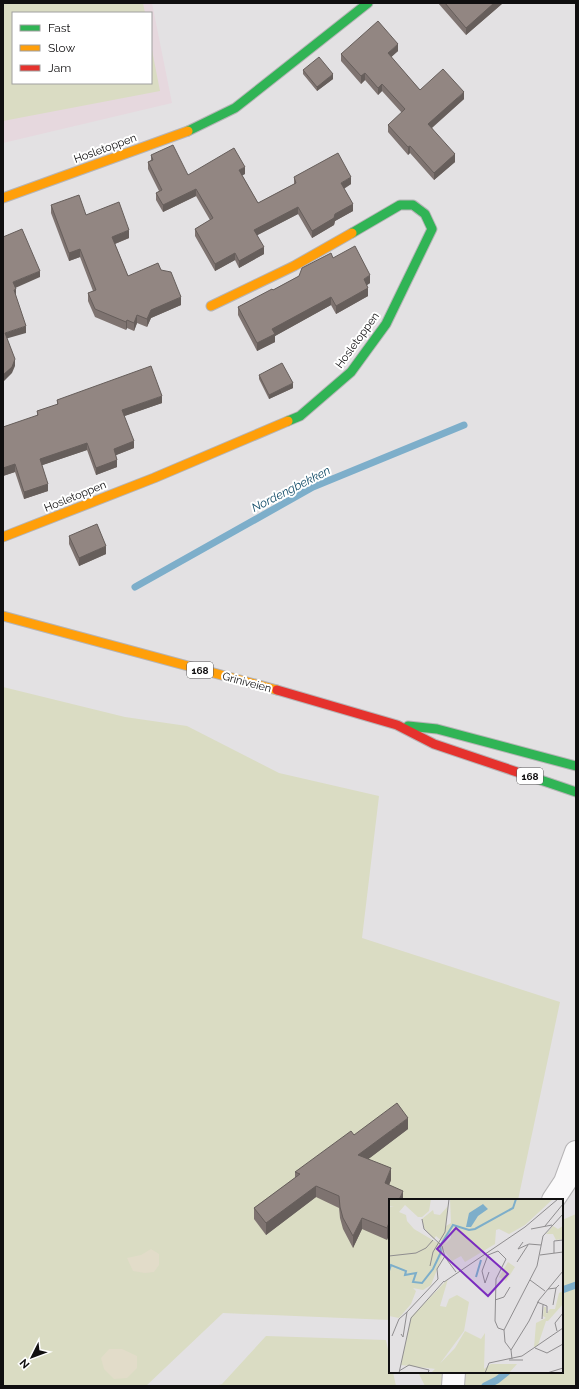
<svg xmlns="http://www.w3.org/2000/svg" width="579" height="1389" viewBox="0 0 579 1389" font-family="Raleway,sans-serif">
  <style>
    .education { fill: #e6d8de; fill-rule: evenodd }
    .green { fill: #dadcc3 }
    .sand { fill: #e2dcc9 }
    .lines { fill: none; stroke-linecap: round; stroke-linejoin: round }
    .stream { stroke: #7daeca; stroke-width: 7 }
    .street-casing { stroke: #b6b4b6; stroke-width: 24 }
    .fast-casing { stroke: #b6b4b6; stroke-width: 11 }
    .slow-casing { stroke: #b6b4b6; stroke-width: 11 }
    .jam-casing { stroke: #b6b4b6; stroke-width: 11 }
    .street { stroke: #fbfafb; stroke-width: 22 }
    .fast { stroke: #30b455; stroke-width: 9 }
    .slow { stroke: #ff9f0a; stroke-width: 9 }
    .jam { stroke: #e5322d; stroke-width: 9 }
    .wall { fill: #7e7370 }
    .shaded-wall { fill: #665e5b }
    .building { fill: #928682; stroke: #665e5b }
    .labels { text-anchor: middle; stroke-width: 4; stroke-linejoin: round; paint-order: stroke }
    .shield { fill: #fff; stroke: #585758; stroke-width: 1 }
    .shield-label { font-size: 10px; font-weight: bold; fill: #100f10 }
    .street-label { font-size: 11px; fill: #100f10; stroke: #fff }
    .water-label { font-size: 12px; font-style: italic; fill: #104a66; stroke: #fff }
    .inset-river { fill: none; stroke: #7daeca; stroke-width: 2 }
    .inset-road { fill: none; stroke: #8f8d8f; stroke-width: 1 }
    .view { fill: #7b2cbf; fill-opacity: 0.15; stroke: #7b2cbf; stroke-width: 2 }
    .inset-edge { fill: none; stroke: #100f10; stroke-width: 2 }
  </style>
  <rect width="100%" height="100%" fill="#e3e1e3"/>
  <path class="education" d="M3 3H152L172 103 3 143ZM13 13H151V83H13Z"/>
  <path class="green" d="M3 3H143L145 13H13V83H151V45L160 91 3 121Z
    M3 687 125 717 187 726 279 773 379 796 362 938 560 1002 518 1200H390V1320L223 1313 146 1386H3Z
    M576 1214V1386H425L418 1372H562V1220Z
    M266 1336 386 1340 390 1359V1372H393L396 1386H215L222 1384Z"/>
  <path class="sand" d="M151 1249 159 1254V1265L154 1272 145 1273 133 1271 127 1258 141 1255Z
    M109 1349H122L137 1356V1368L127 1378 114 1379 104 1369 101 1358Z"/>
  <g class="lines">
    <path class="stream" d="M135 587 313 487 464 425
      M562 1290 576 1285
      M485 1386 497 1380 507 1372"/>
    <g class="street-casing">
      <path id="street" d="M553 1200 565 1182 576 1152
        M453 1386 454 1372"/>
    </g>
    <g class="fast-casing">
      <path id="fast" d="M188 131 235 108 368 3
        M288 421 300 416 351 372 386 324 432 229 425 214 413 205H400L352 233
        M408 726 437 729 576 766
        M526 775 576 792"/>
    </g>
    <g class="slow-casing">
      <path id="slow" d="M3 198 188 131
        M211 306 294 266 352 233
        M3 537 154 478 288 421
        M3 616 277 690"/>
    </g>
    <g class="jam-casing">
      <path id="jam" d="M277 690 397 725 434 744 526 775"/>
    </g>
    <use href="#street" class="street"/>
    <use href="#fast" class="fast"/>
    <use href="#slow" class="slow"/>
    <use href="#jam" class="jam"/>
  </g>
  <path class="wall" d="M438 3H503L466 35Z
    M398 51 391 57 420 90 464 99 432 128 455 162 434 180 410 153 408 155 388 132V125L402 113 382 91 378 95 365 80 361 84 341 61V54Z
    M303 70 333 79 317 91 303 74Z
    M151 155 188 175 245 174 242 175 258 203 294 184V177L351 184 344 189 353 211 335 221 334 225 312 238 298 214 257 235 264 254 239 268 235 260 215 271 195 236V229L210 220 196 196 163 212 156 200V193L159 191 148 169V162L151 160Z
    M51 205 86 215 129 238 115 244 128 276 161 270 181 305 151 318 147 327 137 323 134 331 127 328 126 330 95 317 88 301V293L93 291 80 257 69 261 51 213Z
    M333 258 370 283 367 285 368 296 336 314 331 305 275 336V342L257 351 238 315V307L273 290Z
    M259 375 293 388 269 399 259 379Z
    M57 400 162 403 124 416 134 448 116 455 117 467 96 475 87 450 42 465 48 491 24 499 15 472 3 476V427L37 416V411L57 405Z
    M69 536 106 554 79 566 69 544Z
    M408 1129 368 1159 391 1180 389 1185 403 1200 387 1240 362 1229 353 1248 343 1229 340 1218 339 1208 316 1197 266 1235 254 1219V1208L295 1178V1172L354 1135Z"/>
  <path class="shaded-wall" d="M494 3H503L466 35V28Z
    M398 44V51L388 60V53Z
    M365 73V80L361 84V76Z
    M333 74V79L317 91V87Z
    M382 84V91L378 95V88Z
    M464 92V99L428 131V124Z
    M410 146V153L408 155V147Z
    M455 154V162L434 180V173Z
    M245 167V174L239 177V170Z
    M351 177V184L341 190V183Z
    M196 189V196L163 212V205Z
    M353 204V211L335 221 334 225 312 238V231L335 214Z
    M298 207V214L254 237V230Z
    M129 230V238L112 245V237Z
    M264 247V254L239 268V261Z
    M80 249V257L69 261V253Z
    M235 253V260L215 271V264Z
    M40 271V277L13 289V282Z
    M370 275V283L364 287V279Z
    M368 288V296L336 314V306Z
    M16 289V296L14 290Z
    M181 297V305L151 318 147 327V319L151 310Z
    M331 297V305L275 336V342L257 351V343L272 329Z
    M137 315V323L134 331V323Z
    M127 320V328L126 330V322Z
    M26 326V333L5 339V333Z
    M15 359V366L12 373 3 382V375Z
    M293 383V388L269 399V395Z
    M162 396V403L122 417V410Z
    M134 441V448L114 456V449Z
    M87 443V450L40 466V459Z
    M117 460V467L96 475V468Z
    M15 464V472L3 476V468Z
    M48 484V491L24 499V492Z
    M106 546V554L79 566V558Z
    M408 1118V1129L358 1167V1155Z
    M391 1168V1180L385 1195V1183Z
    M316 1186V1197L266 1235V1223Z
    M403 1191V1200H399Z
    M362 1218V1229L353 1248V1236Z
    M390 1220V1232L387 1240V1228Z"/>
  <path class="building" d="M445 3H494L466 28Z
    M378 21 398 44 388 53 420 90 443 69 464 92 428 124 455 154 434 173 410 146 408 147 388 125 405 109 382 84 378 88 365 73 361 76 341 54Z
    M319 57 333 74 317 87 303 70Z
    M173 145 188 175 234 148 245 167 239 170 258 203 296 183 294 177 338 153 351 177 341 183 353 204 335 214 334 218 312 231 298 207 254 230 264 247 239 261 235 253 215 264 195 229 213 218 196 189 163 205 156 193 162 190 148 162 153 160 151 155Z
    M79 195 86 215 119 202 129 230 112 237 128 276 158 263 161 270 171 272 181 297 151 310 147 319 137 315 134 323 127 320 126 322 95 309 88 293 96 290 80 249 69 253 51 205Z
    M22 229 40 271 13 282 16 289 14 290 26 326 5 333 15 359 12 367 3 375V237Z
    M355 246 370 275 364 279 368 288 336 306 331 297 272 329 275 334 257 343 238 307 272 289 273 290 299 276 302 268 331 253 333 258Z
    M282 363 293 383 269 395 259 375Z
    M151 366 162 396 122 410 134 441 114 449 117 460 96 468 87 443 40 459 48 484 24 492 15 464 3 468V427L38 415 37 411 58 404 57 400Z
    M97 524 106 546 79 558 69 536Z
    M397 1103 408 1118 358 1155 391 1168 385 1183 403 1191 399 1200H390V1220L387 1228 362 1218 353 1236 343 1218 340 1207 339 1196 316 1186 266 1223 254 1208 300 1174 295 1172 351 1131 354 1135Z"/>
  <g class="labels">
    <g class="shield">
      <rect x="187" y="662" width="26" height="16" rx="3"/>
      <rect x="517" y="768" width="26" height="16" rx="3"/>
    </g>
    <g class="shield-label">
      <text x="200" y="674">168</text>
      <text x="530" y="780">168</text>
    </g>
    <g class="street-label">
      <text transform="translate(105 148) rotate(-20)" y="4">Hosletoppen</text>
      <text transform="translate(357 340) rotate(-54)" y="4">Hosletoppen</text>
      <text transform="translate(75 496) rotate(-22)" y="4">Hosletoppen</text>
      <text transform="translate(247 682) rotate(15)" y="4">Griniveien</text>
    </g>
    <g class="water-label">
      <text transform="translate(291 489) rotate(-27)" y="4">Nordengbekken</text>
    </g>
  </g>
  <g transform="translate(389 1199)">
    <rect width="174" height="174" fill="#e3e1e3"/>
    <path d="M0 0H42L40 12 33 18H29L16 6 10 13 17 16 18 22 25 30 47 43 56 45 62 39V33L56 45 47 37 45 40 35 29 33 20 44 11 45 15 51 16 59 7 57 27 62 24 61 0H164L136 26 120 35 110 30 107 31 106 45 76 63 72 57 63 62 54 50V55L42 86 34 91 24 89 27 92 22 105 10 119 0 117V8L5 7H0ZM164 27 169 30 174 27V40L167 41 164 35H157ZM119 63 126 68 117 82 110 78ZM59 80 51 107 57 108 60 100 68 96 80 103 75 132 47 170 12 166 22 118ZM174 92V105L159 122H157L149 146 145 149 147 124 157 119 154 117 155 108H157V115L161 110H166L170 94ZM76 132 92 140 96 134 95 170 102 165H128L120 174H42L66 149Z" fill="#dadcc3"/>
    <path d="M94 5 99 10 89 17 82 28H77L80 14Z" fill="#7daeca"/>
    <path class="inset-river" d="M0 72 2 66 17 72 16 76 27 74 24 83 33 84 44 70 52 53 51 47 64 26 80 31 86 30 124 9 127 0M87 78 92 61"/>
    <path class="inset-road" d="M33 20 35 30 53 47 56 58 67 73M156 27 174 5M142 30 163 26M134 43 129 50 140 45 152 46M165 54V42L174 41M151 56 174 53M0 57 27 54 37 49 44 41M128 63 139 46M41 67 44 53 56 33 60 0M100 73 96 84 93 72 99 56 109 52 117 60 107 80 106 122 109 129 115 131M141 81 156 92M55 83 136 28 169 0M159 90 167 89 170 86M106 101 115 98 121 88M148 103 158 107V114M164 106 167 89M153 120 154 106M168 132 166 124 174 114M12 135 14 138 18 113 49 80 48 70 56 57M3 137 10 120 18 113M146 149 158 154 174 145M122 151 116 143 115 131 148 67 154 37 174 15M123 160 122 151 140 122 150 101 174 72M120 161H134M10 172 20 166 40 171 39 174M10 174 22 119 55 82M96 174 100 164 133 157 174 129M158 174 174 169"/>
    <path class="view" d="M67 29 119 75 99 97 48 50Z"/>
    <rect width="174" height="174" class="inset-edge"/>
  </g>
  <rect width="579" height="1389" fill="none" stroke="#100f10" stroke-width="8"/>
  <rect x="12" y="12" width="140" height="72" fill="#ffffff" stroke="#9f9f9f"/>
  <rect x="20" y="25" width="20" height="6" fill="#30b455" stroke="#9f9f9f"/>
  <text x="48" y="32" font-size="12" fill="#100f10">Fast</text>
  <rect x="20" y="45" width="20" height="6" fill="#ff9f0a" stroke="#9f9f9f"/>
  <text x="48" y="52" font-size="12" fill="#100f10">Slow</text>
  <rect x="20" y="65" width="20" height="6" fill="#e5322d" stroke="#9f9f9f"/>
  <text x="48" y="72" font-size="12" fill="#100f10">Jam</text>
  <g transform="translate(32 1357) rotate(228)" stroke="#ffffff" stroke-width="3" paint-order="stroke">
  <path d="M0-3L7 15L0 10L-7 15Z" fill="#100f10"/>
  <text y="-6" font-size="11" font-weight="bold" text-anchor="middle" fill="#100f10">N</text>
  </g>
</svg>
